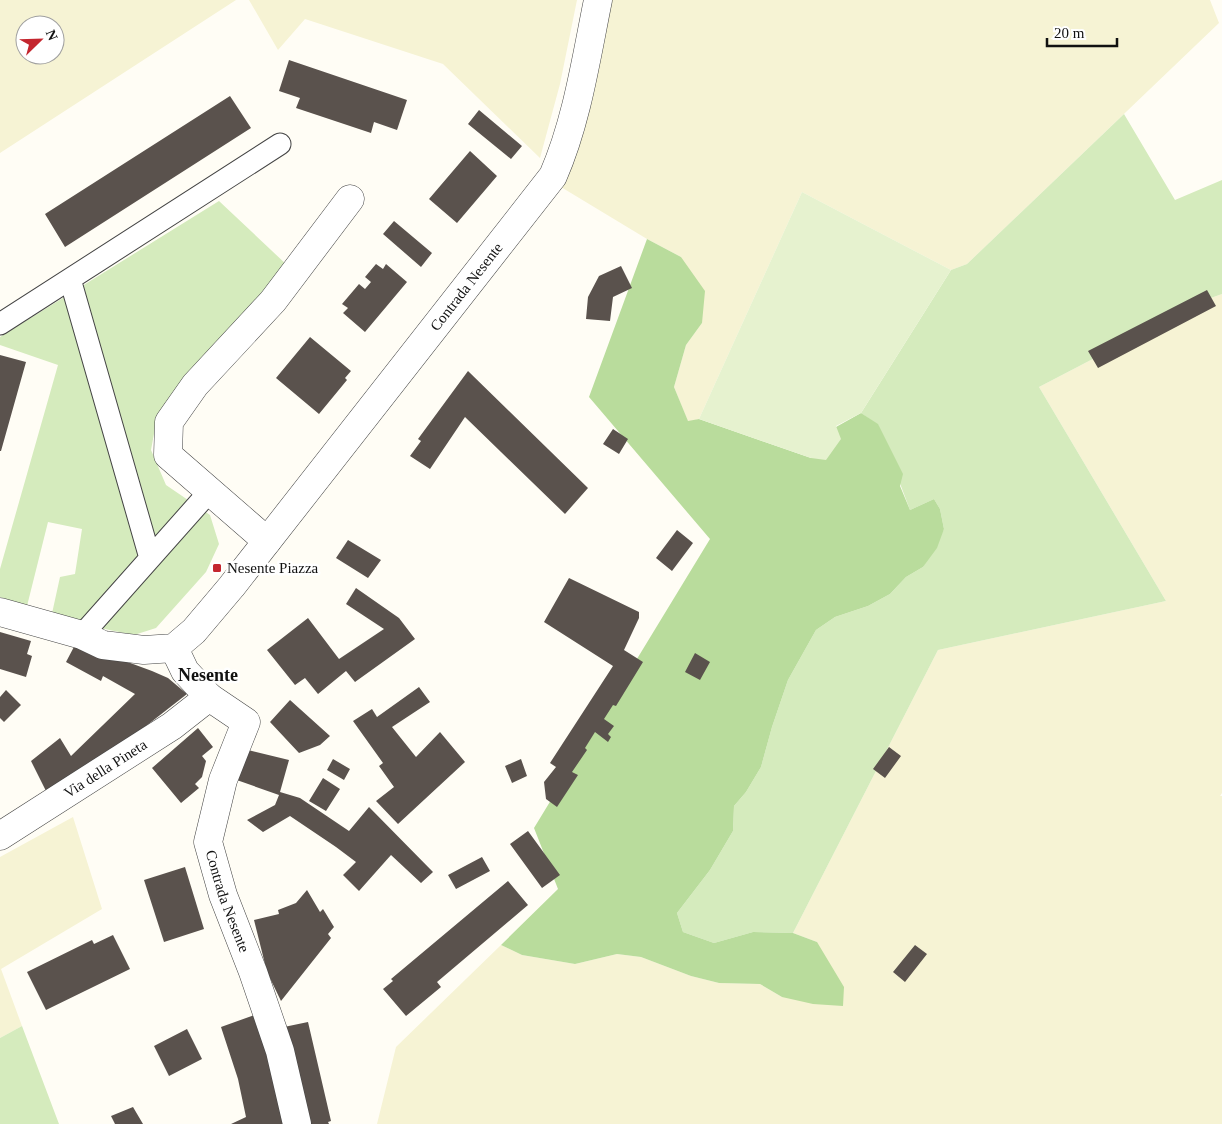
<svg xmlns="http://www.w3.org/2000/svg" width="1222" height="1124" viewBox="0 0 1222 1124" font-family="'Times New Roman',serif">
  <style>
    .farmland { fill: #f6f3d4; fill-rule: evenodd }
    .green { fill: #d5ebbd }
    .forest { fill: #b9dc9c }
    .pitch { fill: #e6f2cf }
    .building { fill: #5a524d }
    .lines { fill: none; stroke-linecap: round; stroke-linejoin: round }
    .pedestrian-casing { stroke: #444; stroke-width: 23 }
    .minor-casing { stroke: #444; stroke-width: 29 }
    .tertiary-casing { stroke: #444; stroke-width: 29 }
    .pedestrian { stroke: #fff; stroke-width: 21 }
    .minor { stroke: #fff; stroke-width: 28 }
    .tertiary { stroke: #fff; stroke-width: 28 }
    .poi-dot { fill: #c4262e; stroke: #fff; stroke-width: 2 }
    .labels { text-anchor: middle; stroke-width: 5; stroke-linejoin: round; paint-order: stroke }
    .street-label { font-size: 15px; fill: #111; stroke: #fff }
    .poi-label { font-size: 15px; fill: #111; stroke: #fff; text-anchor: start }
    .quarter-label { font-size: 18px; font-weight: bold; fill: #111; stroke: #fff }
  </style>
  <rect width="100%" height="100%" fill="#fffdf5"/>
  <path class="farmland" d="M0 0H236L0 153ZM25 25H55V55H25Z
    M249 0H577L560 84 540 158 443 64 305 19 278 50Z
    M603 0H1210L1219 23 967 264 951 270 802 192 699 419 688 422 674 387 686 345 702 323 681 257 647 239 556 184Z
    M1222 294V793L1220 796H1222V1124H377L396 1047 501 945 522 955 575 964 617 954 641 957 691 976 719 983 760 984 782 997 817 942 793 933 938 650 1166 601 1039 387 1208 299Z
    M73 817 102 909 1 969 22 1026 0 1038V857Z"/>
  <path class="green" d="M1124 114 1175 200 1222 180V294L1208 299 1039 387 1166 601 938 650 793 933 753 932 714 943 683 932 677 913 710 870 733 831 734 806 746 792 761 767 772 727 788 680 816 630 835 617 868 606 890 594 906 577 923 567 944 529 940 509 934 499 910 510 878 425 861 413 951 270 967 264Z
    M219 201 288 266 156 423 151 450 166 485 210 515 219 544 206 572 156 628 134 635 51 618 60 577 75 574 82 529 48 522 27 606 0 597V569L58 365 0 345V337Z
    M22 1026 59 1124H0V1038Z"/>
  <path class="forest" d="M647 239 681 257 705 291 702 323 686 345 674 387 688 421 699 419 811 458 836 427 861 413 878 424 903 474 900 486 910 510 934 499 940 509 944 529 937 548 923 567 906 577 890 594 868 606 835 617 816 630 788 680 772 727 761 767 746 792 734 806 733 831 710 870 677 913 683 932 714 943 753 932 793 933 817 942 844 987 843 1006 813 1004 782 997 760 984 719 983 691 976 641 957 617 954 575 964 522 955 501 945 558 889 534 828 710 539 589 397Z"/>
  <path class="pitch" d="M802 192 951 270 861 413 836 426 841 439 826 460 811 458 699 419Z"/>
  <path class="building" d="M289 60 407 100 397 130 374 122 371 133 296 108 300 98 279 91Z
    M230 96 251 128 65 247 45 214Z
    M479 110 522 146 511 159 468 124Z
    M470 151 497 176 457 223 429 199Z
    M394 221 432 253 421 267 383 234Z
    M376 264 383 269 386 264 407 282 365 332 343 313 348 308 342 304 359 284 365 289 371 282 365 277Z
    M621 266 632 288 613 297 610 321 586 319 588 297 599 276Z
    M1207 290 1216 306 1098 368 1088 351Z
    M310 337 351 371 345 378 347 380 319 414 276 378Z
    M0 355 26 362 1 451H0Z
    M468 371 588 488 565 514 465 417 430 469 410 456 421 441 418 439Z
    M613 429 628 439 619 454 603 444Z
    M677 530 693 543 672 571 656 558Z
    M348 540 381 560 368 578 336 558Z
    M569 578 639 612V618L624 650 643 662 616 706 613 705 604 719 614 726 608 734 611 737 608 742 595 732 585 748 587 750 572 772 578 775 557 807 546 799 544 782 556 767 550 763 613 666 544 622Z
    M356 588 399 618 415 639 355 682 346 671 318 694 305 678 295 685 267 650 308 618 339 659 384 629 346 604Z
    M0 632 31 641 27 654 32 656 26 677 0 669Z
    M76 643 152 671 168 678 187 694 146 726 47 793 31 761 60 738 71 756 135 694 103 676 101 681 66 662Z
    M695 653 710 662 700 680 685 672Z
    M419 687 430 702 392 727 416 757 440 732 465 762 398 824 376 801 394 787 379 766 383 763 353 721 372 709 377 717Z
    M6 690 21 705 4 722 0 718V697Z
    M290 700 330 736 320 745 299 753 270 722Z
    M198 728 213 747 202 756 206 761 202 777 195 784 199 788 181 803 152 768Z
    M889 747 901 756 885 778 873 769Z
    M240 748 289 760 280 792 300 798 349 831 369 807 433 872 421 883 391 855 359 891 343 875 356 862 336 847 290 816 263 832 247 820 275 805 279 795 231 778Z
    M333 759 350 769 344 780 327 770Z
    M521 759 527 776 512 783 505 766Z
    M323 778 340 789 326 811 309 801Z
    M528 831 560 875 542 888 510 844Z
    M482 857 490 871 456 889 448 875Z
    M185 867 204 929 164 942 144 880Z
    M508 881 528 905 437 982 441 987 406 1016 383 989 393 981 391 979Z
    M307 890 320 912 323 909 334 927 328 934 331 938 281 1001 267 972 254 920 279 914 278 910 296 903Z
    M113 935 130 969 46 1010 27 972 92 940 94 944Z
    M915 945 927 954 905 982 893 972Z
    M260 1013 289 1124H231L246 1117 238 1079 221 1027Z
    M308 1022 331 1121 328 1122 329 1124H303L284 1027Z
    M187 1029 202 1059 169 1076 154 1046Z
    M133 1107 143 1124H115L111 1116Z"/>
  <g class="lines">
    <g class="pedestrian-casing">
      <path id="pedestrian" d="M70 279 150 558
        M0 324 280 144
        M82 635 209 492"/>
    </g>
    <g class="minor-casing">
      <g id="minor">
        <path d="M267 541 168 455 169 422 195 385 273 301 350 199"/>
        <path id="s1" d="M174 648 185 671 209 697 246 722 223 780 208 842 223 895 253 972 280 1051 297 1124"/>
        <path id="s2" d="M0 836 172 726 209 697"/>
      </g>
    </g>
    <g class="tertiary-casing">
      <g id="tertiary">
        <path id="s3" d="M0 612 82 635 103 645 144 650 174 648 194 631 232 586 553 176C577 121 586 59 598 0"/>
      </g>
    </g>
    <use href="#pedestrian" class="pedestrian"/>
    <use href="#minor" class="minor"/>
    <use href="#tertiary" class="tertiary"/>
  </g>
  <rect class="poi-dot" x="212" y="563" width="10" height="10" rx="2.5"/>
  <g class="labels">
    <g class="street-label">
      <text dy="5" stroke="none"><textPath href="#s3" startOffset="645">Contrada Nesente</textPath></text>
      <text dy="5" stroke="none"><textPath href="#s2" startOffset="125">Via della Pineta</textPath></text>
      <text dy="5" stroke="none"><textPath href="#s1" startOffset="294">Contrada Nesente</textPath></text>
    </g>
    <g class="poi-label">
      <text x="227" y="573">Nesente Piazza</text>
    </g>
    <g class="quarter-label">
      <text x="208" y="681">Nesente</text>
    </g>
  </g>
  <g transform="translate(40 40) rotate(67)"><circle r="24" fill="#ffffff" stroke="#a0a0a0"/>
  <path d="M0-4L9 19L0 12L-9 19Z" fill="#c4262e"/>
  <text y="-8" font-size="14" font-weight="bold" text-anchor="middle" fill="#111111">N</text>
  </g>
  <path d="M1047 38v8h70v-8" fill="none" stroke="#111111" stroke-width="2.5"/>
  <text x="1054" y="38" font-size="15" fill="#111111" stroke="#ffffff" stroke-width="4" paint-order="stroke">20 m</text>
</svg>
